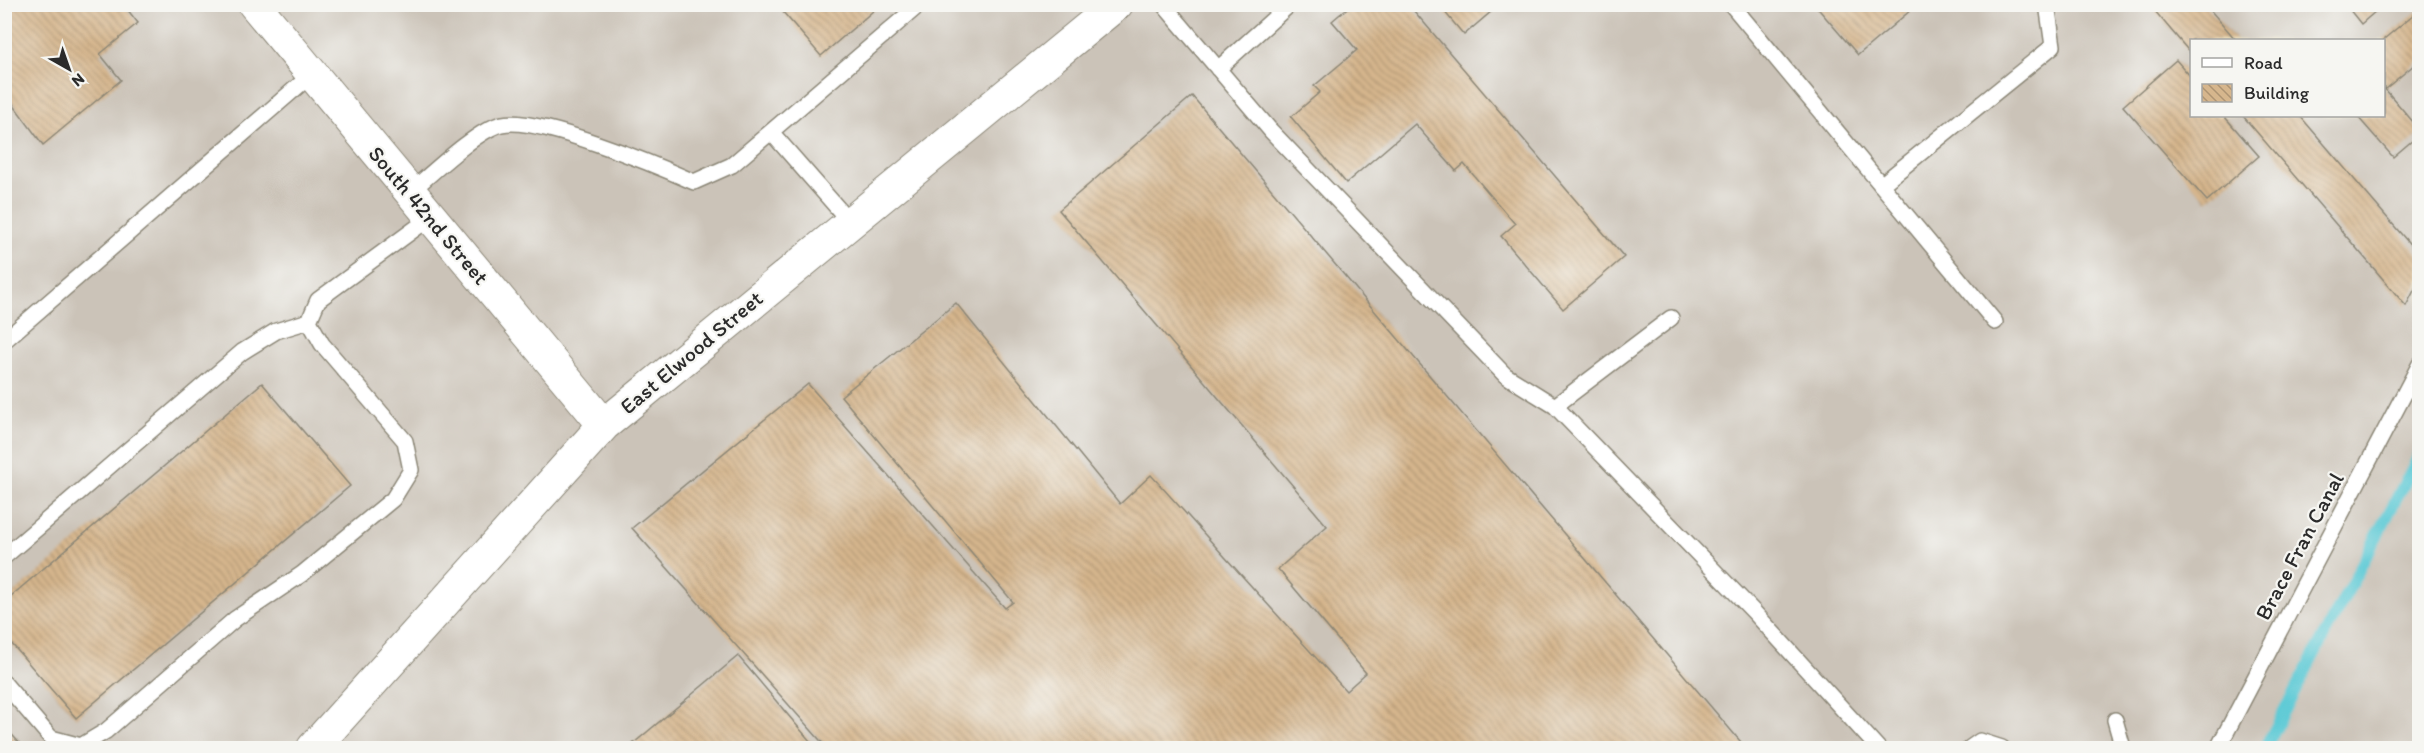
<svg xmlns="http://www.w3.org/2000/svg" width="2424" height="753" viewBox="0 0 2424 753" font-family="Itim,sans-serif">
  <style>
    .industrial { fill: #cbc3b8; fill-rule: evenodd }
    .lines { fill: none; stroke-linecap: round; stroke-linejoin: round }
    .stream { stroke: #5ecad6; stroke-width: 12 }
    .building { fill: url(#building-back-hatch) }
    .lane-casing { stroke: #8b8676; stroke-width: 18 }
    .street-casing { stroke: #8b8676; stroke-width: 34 }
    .lane { stroke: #fff; stroke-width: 15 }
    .street { stroke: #fff; stroke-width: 32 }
    .labels { text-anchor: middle; stroke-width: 4.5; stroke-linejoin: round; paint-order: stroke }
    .street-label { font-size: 22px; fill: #2b2b2b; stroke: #f6f6f2 }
  </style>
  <defs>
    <pattern id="building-back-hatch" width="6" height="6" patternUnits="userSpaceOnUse" patternTransform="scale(1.5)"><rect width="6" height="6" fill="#d6b68d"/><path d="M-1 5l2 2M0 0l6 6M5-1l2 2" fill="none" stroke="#ae9473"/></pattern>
  </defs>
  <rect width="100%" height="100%" fill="#f6f6f2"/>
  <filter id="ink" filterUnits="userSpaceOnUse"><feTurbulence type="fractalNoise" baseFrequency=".0167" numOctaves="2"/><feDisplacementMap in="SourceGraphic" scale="12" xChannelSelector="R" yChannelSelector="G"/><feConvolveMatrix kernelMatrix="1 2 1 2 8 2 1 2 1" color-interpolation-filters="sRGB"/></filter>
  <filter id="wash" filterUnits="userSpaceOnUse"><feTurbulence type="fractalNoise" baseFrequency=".008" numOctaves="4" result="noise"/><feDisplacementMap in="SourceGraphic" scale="24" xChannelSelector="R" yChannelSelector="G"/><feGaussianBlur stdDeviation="1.35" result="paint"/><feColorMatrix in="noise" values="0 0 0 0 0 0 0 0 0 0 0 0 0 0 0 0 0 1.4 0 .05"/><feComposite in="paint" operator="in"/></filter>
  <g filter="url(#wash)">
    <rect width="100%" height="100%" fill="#ebe1c1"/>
    <path class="industrial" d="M5 5H2419V748H5ZM2192 40H2384V116H2192Z"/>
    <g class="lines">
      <path class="stream" d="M2265 748 2420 454"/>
    </g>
    <g id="blocks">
      <path class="building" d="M4 4H75L78 7 81 4H123L138 23 100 54 121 80 43 145 4 92Z
        M776 4H881L821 56Z
        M1352 4H1408L1624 257 1563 309 1501 236 1515 224 1464 164 1456 171 1415 124 1346 183 1291 117 1320 92 1314 86 1357 50 1332 21Z
        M1438 4H1489L1493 10 1464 35Z
        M1814 4H1918L1858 55Z
        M2149 4H2205L2236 40H2192V55Z
        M2345 4H2384L2361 24Z
        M2420 9V60L2385 89 2420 130V134L2393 157 2357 116H2384V39Z
        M2176 60 2192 78V116H2224L2259 156 2207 201 2123 106Z
        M1192 96 1746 748H1637L1632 743 1625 748H827L632 528 808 384 1005 608 1013 602 841 396 956 303 1120 504 1151 475 1346 691 1366 673 1278 569 1327 526 1059 210Z
        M2243 116H2300L2420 256V279L2406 306Z
        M262 383 350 486 76 718 4 635V602Z
        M738 656 816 748H628Z
        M4 726 24 748H4Z"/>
    </g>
  </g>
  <g filter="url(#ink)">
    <use href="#blocks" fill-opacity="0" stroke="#8b8676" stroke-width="1.5"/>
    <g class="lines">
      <g class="lane-casing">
        <path id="lane" d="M1163 4 1271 131 1505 375 1555 406 1754 612 1878 748
          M1731 4 1995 322
          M1218 69 1290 4
          M771 132 849 221
          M1881 185 2053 46 2047 4
          M410 192C430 175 478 129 502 124 538 116 658 166 694 182L732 165 920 4
          M4 341 312 74
          M1555 406 1671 318
          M4 557 242 352 276 331 309 321
          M4 683 51 738 81 746 106 731 235 619 302 574 393 499 411 470 405 441 322 344 309 321 318 300 431 217
          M2115 720 2123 748
          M1970 748 1980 741 2002 748
          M2218 748 2420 364"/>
      </g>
      <g class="street-casing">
        <path id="street" d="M254 4 604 425
          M313 748 604 425 1117 4"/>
      </g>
      <use href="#lane" class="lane"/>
      <use href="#street" class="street"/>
    </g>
  </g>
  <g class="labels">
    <g class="street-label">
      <text transform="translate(429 215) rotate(50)" y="8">South 42nd Street</text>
      <text transform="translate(691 352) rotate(-40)" y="8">East Elwood Street</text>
      <text transform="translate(2299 546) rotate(-62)" y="8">Brace Fran Canal</text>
    </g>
  </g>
  <rect width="2424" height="753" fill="none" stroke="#f6f6f2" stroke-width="24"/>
  <rect x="2190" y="39" width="195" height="78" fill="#f6f6f2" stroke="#a5a5a2" stroke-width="1.5"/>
  <rect x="2202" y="58" width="30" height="9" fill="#ffffff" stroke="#a5a5a2" stroke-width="1.5"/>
  <text x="2244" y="69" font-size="18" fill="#2b2b2b">Road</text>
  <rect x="2202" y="84" width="30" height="18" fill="url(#building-back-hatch)" stroke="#a5a5a2" stroke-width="1.5"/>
  <text x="2244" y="99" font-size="18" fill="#2b2b2b">Building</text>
  <g transform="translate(69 69) rotate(140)" stroke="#f6f6f2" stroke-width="4.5" paint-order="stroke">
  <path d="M0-4.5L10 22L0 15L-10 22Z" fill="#2b2b2b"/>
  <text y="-9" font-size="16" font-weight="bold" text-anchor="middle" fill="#2b2b2b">N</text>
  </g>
</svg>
